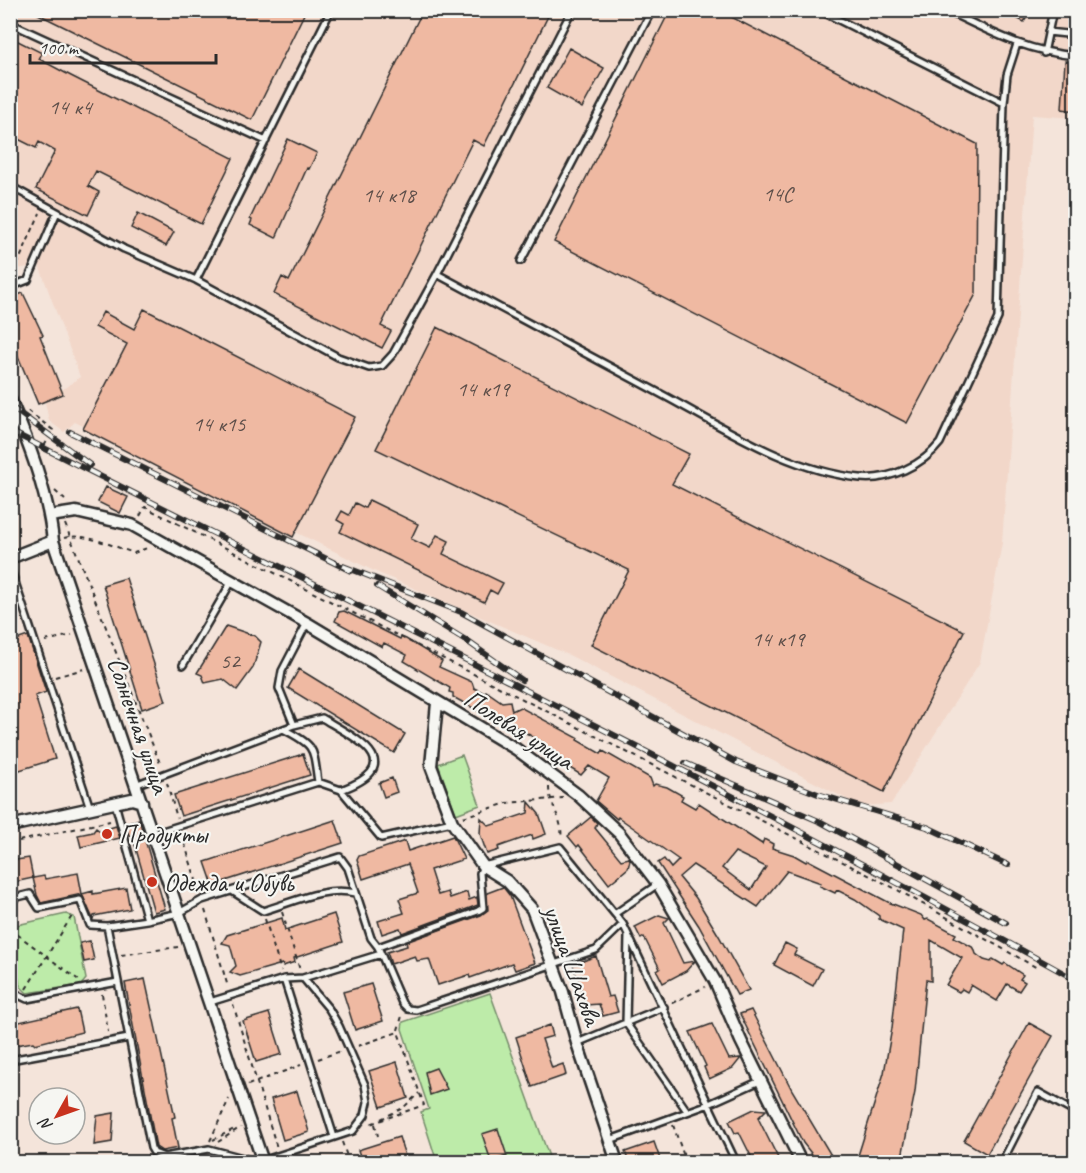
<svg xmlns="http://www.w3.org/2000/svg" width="1086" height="1173" viewBox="0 0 1086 1173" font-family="Caveat,sans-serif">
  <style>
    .built { fill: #f2d7c9 }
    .green { fill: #bdeba9; stroke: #748b6a; stroke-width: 1.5 }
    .building { fill: #efb9a2; stroke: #2b2b2b; stroke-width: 1.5; fill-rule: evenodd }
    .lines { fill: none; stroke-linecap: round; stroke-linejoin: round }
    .service-casing { stroke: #2b2b2b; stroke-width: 10 }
    .minor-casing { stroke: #2b2b2b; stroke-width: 15 }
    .path { stroke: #2b2b2b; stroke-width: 2; stroke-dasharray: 4.5 4.5; stroke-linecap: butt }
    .service { stroke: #f6f6f2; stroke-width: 5 }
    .minor { stroke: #f6f6f2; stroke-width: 10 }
    .rail-casing { stroke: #2b2b2b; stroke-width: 6 }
    .rail { stroke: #f6f6f2; stroke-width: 4; stroke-dasharray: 11; stroke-linecap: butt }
    .poi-dot { fill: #c8321e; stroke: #f6f6f2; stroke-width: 2 }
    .labels { text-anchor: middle; stroke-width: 4.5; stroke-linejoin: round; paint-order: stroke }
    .number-label { font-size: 22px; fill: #5c4e49 }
    .street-label { font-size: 26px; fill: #2b2b2b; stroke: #f6f6f2 }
    .poi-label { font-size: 26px; fill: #2b2b2b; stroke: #f6f6f2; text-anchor: start }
  </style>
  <rect width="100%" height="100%" fill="#f4e4da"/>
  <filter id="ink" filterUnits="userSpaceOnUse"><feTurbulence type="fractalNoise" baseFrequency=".0167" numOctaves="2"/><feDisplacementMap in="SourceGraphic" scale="12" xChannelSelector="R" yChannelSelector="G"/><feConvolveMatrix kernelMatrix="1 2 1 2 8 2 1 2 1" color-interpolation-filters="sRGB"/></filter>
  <g filter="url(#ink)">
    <path class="built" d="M11 11H1075V118L1032 115 1002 543 980 662 891 804 860 806 571 656 374 571 75 422 64 432 49 421 45 402 80 377 39 265 11 270Z"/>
    <path class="green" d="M462 755 480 805 456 814 438 764Z
      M66 914 74 917 75 922 86 979 81 985 27 993 20 986 10 932 17 925Z
      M490 993 551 1162H437L421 1112 429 1109 402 1029 403 1022Z"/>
    <path class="building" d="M30 10H306L252 120Z
      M423 10H551L484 146 473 140 381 326 391 331 382 348 274 294 282 277 289 281Z
      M670 10H718L977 144 976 294 907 423 554 242Z
      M1001 10H1031L1024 22Z
      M10 37 42 53 39 59 71 76 233 158 201 224 96 171 88 186 99 192 88 215 36 189 55 151 39 142 36 148 10 135Z
      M569 48 604 68 582 108 547 88Z
      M1065 61 1076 62V111L1062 109Z
      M288 139 317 153 309 169 307 168 276 238 250 225 252 220 250 219Z
      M138 213 174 232 166 246 131 228Z
      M23 293 43 335 40 336 63 394 38 404 10 337V298Z
      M144 309 355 417 293 537 83 429 127 344 95 327 103 312 134 329Z
      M437 327 689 454 672 484 964 631 884 792 591 645 629 570 376 449Z
      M106 487 128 497 120 513 98 502Z
      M369 500 418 524 411 539 430 548 437 535 449 541 443 554 503 583 497 594 490 590 484 602 340 532 344 524 337 520 342 511 349 515 355 503 365 508Z
      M126 578 166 701 142 709 103 585Z
      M344 611 400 639 401 637 406 639 442 661 439 667 472 682 474 688 484 693 486 691 502 702 510 701 512 711 520 707 578 738 577 740 601 754 603 751 650 778 653 786 655 784 667 787 683 796 681 800 695 808 699 803 762 844 764 839 773 844 772 848 794 855 806 862 808 860 888 902 921 915 925 920 928 919 956 934 954 937 974 948 976 954 984 960 991 962 993 959 1003 965 1005 963 1023 975 1020 979 1025 982 1019 991 1007 984 997 1001 971 985 967 992 962 989 959 992 946 985 962 958 931 940V981L926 980 915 1092 901 1162H856L884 1073 892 1028 903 930 879 919V916L855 899 837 890 835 893 820 886 821 883 787 871 758 907 693 865 679 877 696 898 719 936 749 990 737 995 699 926 658 863 664 859 671 868 679 860 618 817 617 819 596 801 609 778 589 766 581 775 541 750 545 744 509 723 506 726 453 697V693L449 692 450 688 404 661 407 655 384 643 382 647 335 621 339 612ZM735 852 766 867 751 890 722 868Z
      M226 626 255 636 261 642 253 668 237 690 223 679 205 683 202 675 197 673Z
      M28 636 46 692 35 696 55 759 10 773V642Z
      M299 669 405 734 394 753 288 688Z
      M303 754 310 775 181 816 174 795Z
      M392 778 397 792 384 797 379 783Z
      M529 802 539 814 546 834 533 839 532 835 498 847 499 850 487 854 480 834 481 818 489 826 528 813Z
      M591 817 597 823 595 828 621 860 629 858 630 860 628 868 609 884 579 845 577 847 568 836Z
      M139 819 165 909 154 912 132 835 129 836 126 824Z
      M335 820 343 843 213 885 205 862Z
      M116 826 120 838 81 847 78 835 93 832 96 828 100 831Z
      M453 836 464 859 430 870 438 895 448 892 450 898 467 892 469 900 477 897 478 905 402 933 400 928 382 934 378 921 404 913 399 899 418 893 408 864 363 879 357 860 359 856 405 841 408 851Z
      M29 858 33 878 10 883V861Z
      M78 873 82 894 41 903 37 895 33 878 44 876 45 879Z
      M503 887 510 896 535 963 515 970 512 963 470 978 469 975 438 985 429 959 417 961 415 956 391 964 387 952 407 946 406 942 481 915 488 910 487 893Z
      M126 888 130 909 94 916 93 919 82 894 93 891V894Z
      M334 914 343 942 294 958 295 962 283 966 282 964 240 976 230 972 236 966 230 945 222 943 227 935 282 918 285 930Z
      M659 915 669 918 664 923 683 963 695 961 686 971 663 983 657 971 660 969 644 937 641 939 635 927Z
      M90 941 94 960 84 962 80 943Z
      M785 943 797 949 794 955 822 969 813 986 774 965Z
      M596 956 608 997 613 996 618 1012 603 1016 599 1004 586 1005 573 965Z
      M145 979 175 1117 172 1118 178 1148 162 1151 156 1147 125 983Z
      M371 984 383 1021 355 1030 343 992Z
      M77 1009 82 1032 35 1044 33 1042 10 1046V1024Z
      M751 1010 792 1090 835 1162H818L803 1143 740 1014Z
      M269 1013 282 1054 256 1062 243 1021Z
      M1029 1023 1053 1036 987 1154 964 1141Z
      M712 1024 729 1059 741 1058 733 1068 709 1079 704 1067 706 1066 690 1032Z
      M550 1025 553 1036 542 1039 552 1068 563 1064 566 1075 532 1087 516 1037Z
      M397 1062 408 1098 381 1107 369 1071Z
      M436 1068 447 1089 430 1095 425 1072Z
      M297 1091 309 1132 283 1140 271 1099Z
      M754 1109 766 1110 758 1118 780 1162H754L739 1132 735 1133 729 1121Z
      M114 1113 112 1142 94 1145 97 1116Z
      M498 1129 507 1156 491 1161 482 1134Z
      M399 1137 407 1162H362L358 1150Z
      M654 1142 661 1162H629L625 1152Z"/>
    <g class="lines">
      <g class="service-casing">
        <path id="service" d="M819 10 1004 103
          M945 10C991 32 1024 51 1076 56
          M10 23 266 141
          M1048 32 1076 35
          M1044 53 1053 10
          M10 186 124 249 196 280 338 357 369 368 382 366 393 354 437 274 572 10
          M521 261 652 10
          M437 274C511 314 586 354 661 394 723 427 788 471 860 478 889 481 923 465 940 443L998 318 1004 103 1007 75 1017 44
          M196 280 331 10
          M10 287 28 280 57 212
          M10 420 19 426
          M10 567 90 808
          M183 665 232 581
          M294 725 279 688 282 671 307 623
          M285 730C316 746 313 748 318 782
          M135 785 294 725 322 718C355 738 411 764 341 790L318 782 153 834
          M341 790 381 838 452 822
          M115 803 147 920 179 913 202 900 340 857 348 868 371 938 378 947
          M232 891 263 911C294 902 323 886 356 893
          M10 899 30 894 39 908 80 900 90 925 107 926
          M616 913 658 884
          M147 920 107 926 151 1148 154 1153 164 1157 209 1149 258 1162
          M623 924 596 950 416 1010 408 1009 402 1003 378 947 478 911 483 908 480 873 483 866 560 847 623 924 736 1162
          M628 936 626 1023 687 1111
          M284 979 334 1137
          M10 991 27 999 118 982
          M210 1002 284 979 303 978 381 954
          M577 1043 664 1007
          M10 1060 129 1038
          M610 1140 709 1104 760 1081
          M262 1161 353 1131 365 1115 368 1102 365 1085 339 1026 329 1009 303 978
          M1002 1162 1038 1092 1076 1113"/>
      </g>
      <g class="minor-casing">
        <path id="minor" d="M10 399C29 444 48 493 53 541L263 1162
          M50 516 76 512 132 525 307 623 516 749 578 795 619 833 658 884 715 981 741 1041 801 1162
          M10 558 53 541
          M437 703 431 766 452 822 483 866 507 881 532 909 563 992 577 1043 617 1162
          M10 826 132 799 142 802"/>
      </g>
      <path class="path" d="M17 265 40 213
        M10 375 17 390
        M28 411 53 430 42 450
        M55 491 66 501
        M140 516 145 507 894 888 1039 969
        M65 524 161 766
        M64 538C84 532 115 547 134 553L147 548
        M45 641 72 635
        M55 677 84 669
        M167 783 177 818
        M549 787C549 806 564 819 561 839
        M463 817 507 803 563 798
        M182 835 200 893
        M10 843 110 821
        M205 910 228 987
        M282 912 300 970
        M265 919 281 971
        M10 929 80 981
        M121 955 178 947
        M26 989 72 916
        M102 994 108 1032
        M672 1003 705 987
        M233 1004 277 1148
        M398 1030 402 1016
        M358 1046 398 1032 424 1105 370 1124
        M318 1059 341 1051
        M248 1085 301 1065
        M381 1119 403 1108 419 1093
        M375 1124 378 1136
        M673 1125 686 1162
        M213 1140 234 1129
        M210 1141 229 1099
        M218 1142 241 1127
        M342 1142 349 1162"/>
      <use href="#service" class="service"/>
      <use href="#minor" class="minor"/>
      <g class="rail-casing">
        <path id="rail" d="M10 406 90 465
          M10 431C367 611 726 786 1076 980
          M70 432 351 571
          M343 566 461 612 736 762 818 794 927 827 1008 865
          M377 586 464 639 522 680
          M685 763 821 822 1006 923"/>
      </g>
      <use href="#rail" class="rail"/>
    </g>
  </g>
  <g class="poi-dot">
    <circle cx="107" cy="834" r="6"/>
    <circle cx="152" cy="882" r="6"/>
  </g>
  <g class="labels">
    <g class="number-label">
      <text x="70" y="114">14 к4</text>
      <text x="778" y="201">14С</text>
      <text x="389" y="202">14 к18</text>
      <text x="483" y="396">14 к19</text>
      <text x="219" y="431">14 к15</text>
      <text x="778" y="646">14 к19</text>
      <text x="230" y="668">52</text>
    </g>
    <g class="street-label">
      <text transform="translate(139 725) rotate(71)" y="9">Солнечная улица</text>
      <text transform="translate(519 729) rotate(33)" y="9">Полевая улица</text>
      <text transform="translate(573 965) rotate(70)" y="9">улица Шахова</text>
    </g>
    <g class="poi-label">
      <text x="119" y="843">Продукты</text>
      <text x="164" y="891">Одежда и Обувь</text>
    </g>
  </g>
  <rect width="1086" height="1173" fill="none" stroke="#f6f6f2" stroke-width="36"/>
  <rect x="18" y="18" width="1050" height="1137" fill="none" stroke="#2b2b2b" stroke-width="2" filter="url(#ink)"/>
  <g transform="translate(57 1116) rotate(230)"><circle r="28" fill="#f6f6f2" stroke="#a5a5a2" stroke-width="1.5"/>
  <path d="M0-4.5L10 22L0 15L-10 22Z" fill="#c8321e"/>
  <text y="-9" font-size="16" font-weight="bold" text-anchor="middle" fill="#2b2b2b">N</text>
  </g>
  <path d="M30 54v9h186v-9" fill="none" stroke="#2b2b2b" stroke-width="3"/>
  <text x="39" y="54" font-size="18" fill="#2b2b2b" stroke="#f6f6f2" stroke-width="4.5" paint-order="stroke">100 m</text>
</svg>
